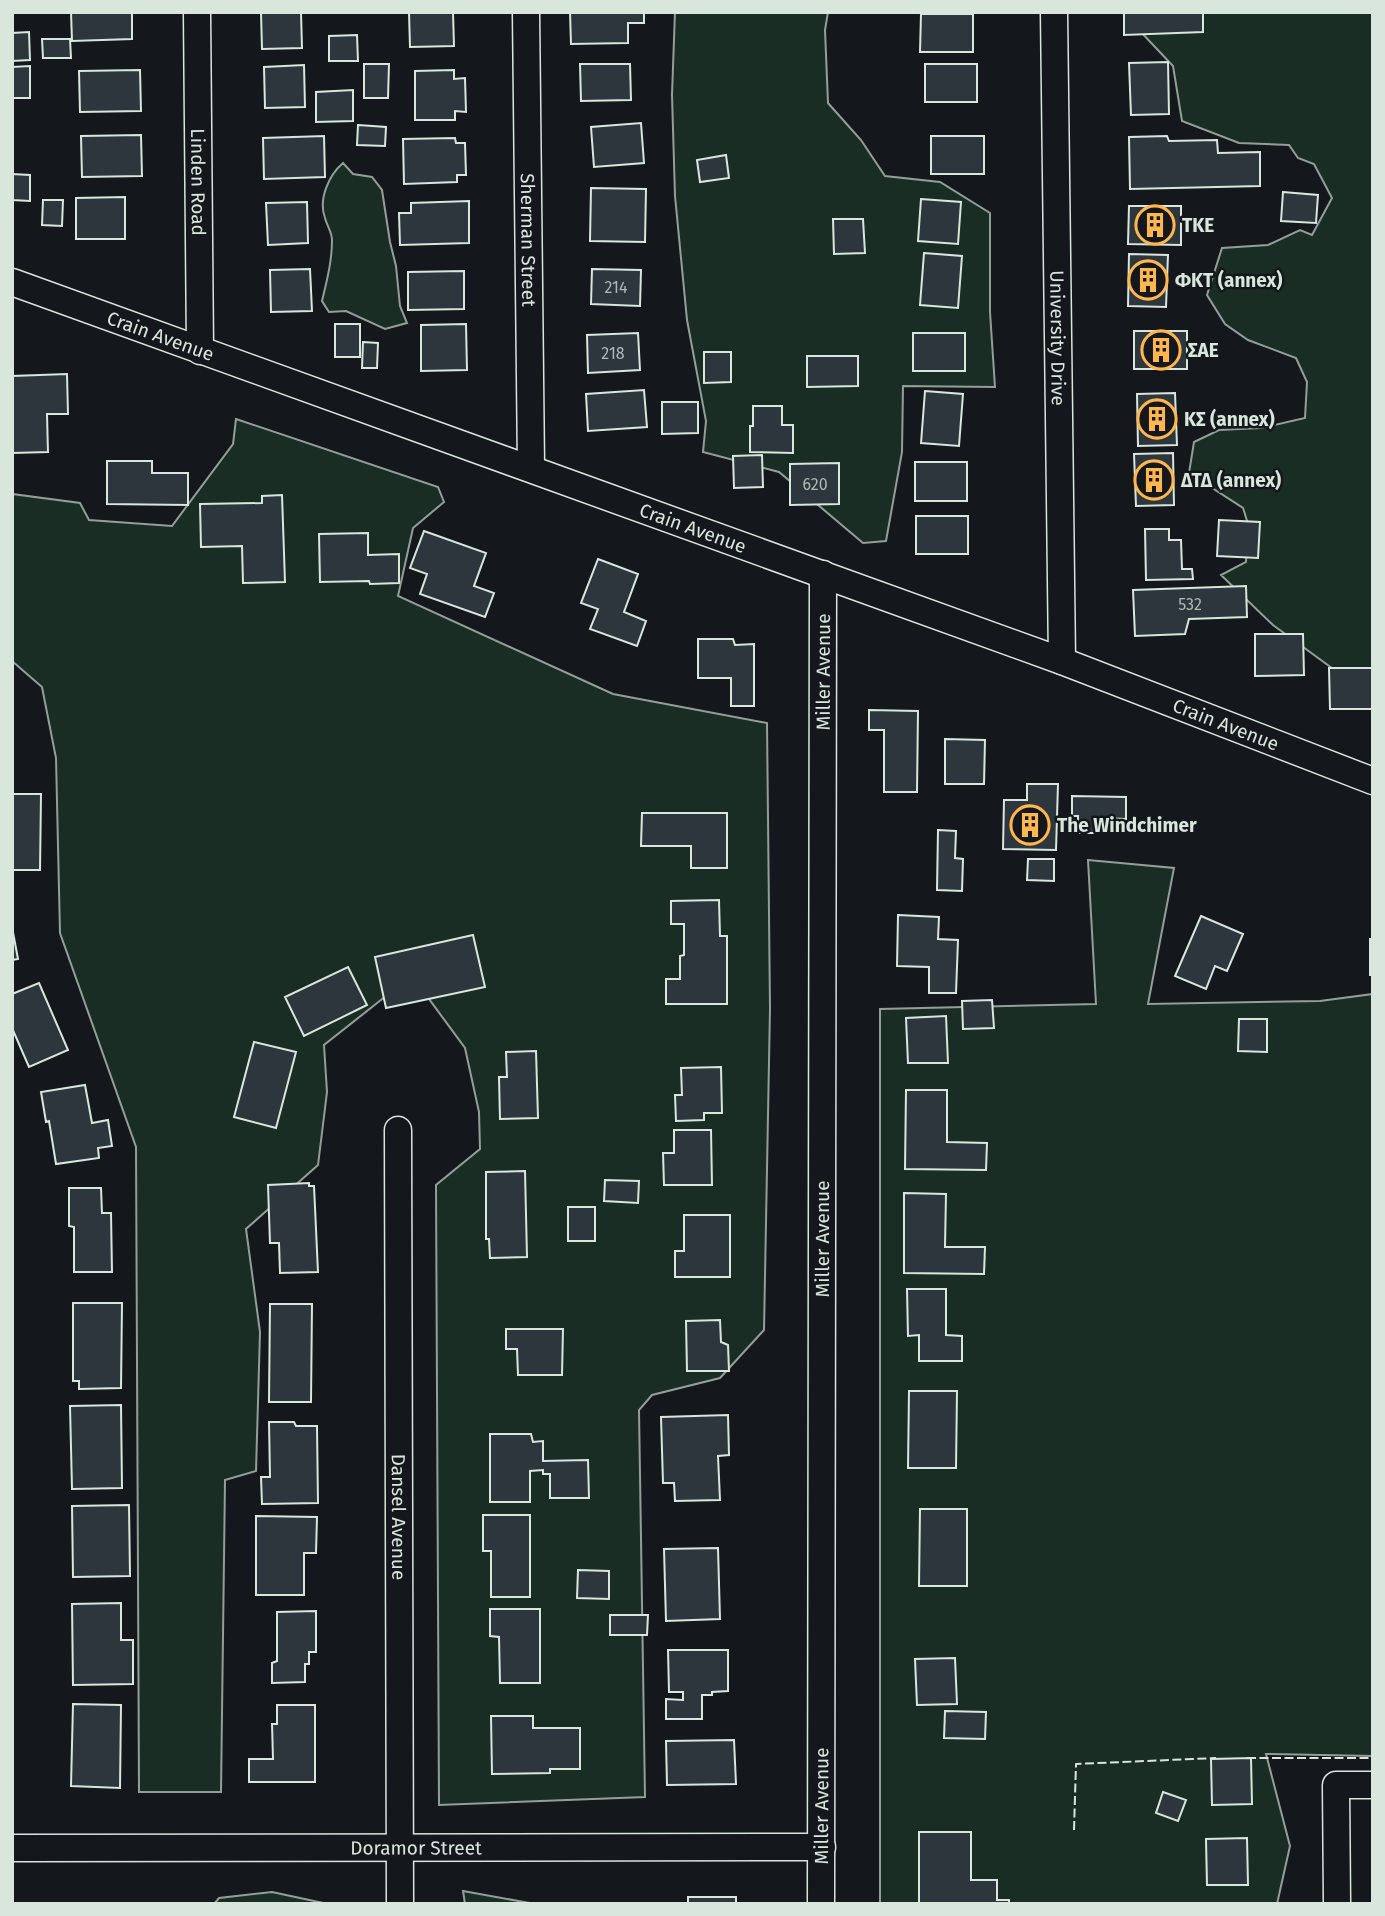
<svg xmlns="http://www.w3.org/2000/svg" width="1385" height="1916" viewBox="0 0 1385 1916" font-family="'Fira Sans',sans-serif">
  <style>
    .green { fill: #1a2d24; stroke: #939e99; stroke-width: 2 }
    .building { fill: #2c363c; stroke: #d8e6dc; stroke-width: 2 }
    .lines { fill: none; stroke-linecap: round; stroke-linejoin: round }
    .street-casing { stroke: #d8e6dc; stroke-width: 29 }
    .street { stroke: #14181c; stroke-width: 26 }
    .fence { stroke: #d8e6dc; stroke-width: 2; stroke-dasharray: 9 3.5; stroke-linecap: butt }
    .labels { text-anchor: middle; stroke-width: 5; stroke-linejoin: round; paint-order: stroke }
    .number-label { font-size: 16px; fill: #adbab4 }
    .street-label { font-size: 19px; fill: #d8e6dc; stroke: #14181c }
    .poi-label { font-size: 19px; font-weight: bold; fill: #d8e6dc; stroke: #14181c; text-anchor: start }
  </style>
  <rect width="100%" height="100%" fill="#14181c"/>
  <path class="green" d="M675 12H828L825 30 828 103 861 140 885 176 940 182 990 213V312L995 387 903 386 902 452 886 541 863 543 779 472 703 452 706 421 687 320 675 196 672 95Z
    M1122 12H1373V698L1273 625 1221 575 1246 562 1248 524 1243 508 1189 473 1194 442 1219 430 1261 428 1305 418 1307 382 1296 358 1248 340 1225 324 1207 295 1222 248 1268 245 1300 230 1312 235 1332 198 1314 164 1298 158 1289 145 1239 143 1182 121 1173 66Z
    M343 163 353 174 372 177 382 190 390 242 396 266 400 306 407 323 385 329 346 311 329 312 322 301C327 280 332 261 332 240 332 232 327 226 325 218 318 199 329 175 343 163Z
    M236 419 438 487 444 502 413 528 398 596 613 694 767 723 770 1008 764 1330 720 1378 652 1395 639 1410 645 1797 439 1805 436 1185 480 1149 479 1112 465 1048 429 999 391 992 324 1045 327 1092 318 1165 246 1229 260 1332 256 1471 225 1480 221 1792H139L136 1147 60 933 56 758 42 687 12 661V494L80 503 89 520 172 526 233 444Z
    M1088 860 1174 868 1148 1004 1320 1001 1373 994V1756L1266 1754 1290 1846 1277 1904H880V1009L1096 1004Z
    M463 1891 535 1904H465Z
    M272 1892 328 1904H214L219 1898Z"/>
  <path class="building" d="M71 12H132V39L72 41Z
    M261 12H301L302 48 262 49Z
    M409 12H453L454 46 410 47Z
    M570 12H644V23H628V43L571 44Z
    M1124 12H1203V32L1124 35Z
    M921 14H973V52H920Z
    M29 32 30 60 12 61V33Z
    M357 35 358 61H329V36Z
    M42 39H70L71 58H43Z
    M1168 62 1169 114 1131 115 1129 63Z
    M364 64H389L388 98H364Z
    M580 64H630L631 100 581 101Z
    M925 64H977V102H925Z
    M304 65 305 107 265 108 264 67Z
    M30 66V98H12V67Z
    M140 70 141 111 80 112 79 71Z
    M454 70V79L465 78 466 112 455 111V120H415V71Z
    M353 90V121L316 122V92Z
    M641 123 644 163 594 167 591 127Z
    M358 125 386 127 385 146 357 145Z
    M141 135 142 176 82 177 81 136Z
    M324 136 325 177 264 179 263 138Z
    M931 136H984V174H931Z
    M1167 136 1169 141 1217 140 1218 153 1260 152V186L1130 189 1129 137Z
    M455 138 456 143H465L466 175H457V182L404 184 403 139Z
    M726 155 729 178 700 182 697 160Z
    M12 174 30 175V201L12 200Z
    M591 188 646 189 645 242 590 241Z
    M1283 192 1318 195 1316 223 1281 221Z
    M125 197V239H76V198Z
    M921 199 961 202 958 244 918 241Z
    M43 200H63L62 226 42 225Z
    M469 201V243L400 245 399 213H411V203Z
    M307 202 308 243 268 245 266 203Z
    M1129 206H1181V245L1128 244Z
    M833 219H863L865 253 834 254Z
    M924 253 962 256 958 308 920 305Z
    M1129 254 1168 255 1166 307 1128 306Z
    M310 269 312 311 271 312 270 270Z
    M592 269 641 270 640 306 591 304Z
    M464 271V309L408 310V272Z
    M335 324H360V357H335Z
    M466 324 467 370 421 371V325Z
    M1134 331H1187V369H1134Z
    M638 333 640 370 588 373 587 335Z
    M913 333H965V371H913Z
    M363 342 378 343 377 368H362Z
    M704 352H731V382L704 383Z
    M807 356H858V386L807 387Z
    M67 374 68 414H47L48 452 12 453V376Z
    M644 390 647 427 588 431 586 394Z
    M925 391 963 394 959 446 921 443Z
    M1175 393 1177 445 1138 446 1137 394Z
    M662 402H698V433L662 434Z
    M753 406H782V425H793V453L750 452V426H753Z
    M1173 453 1174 505 1136 506 1134 454Z
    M762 455 763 487 734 488 733 456Z
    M107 461H152V473H188V505L107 504Z
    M915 462H967V501H915Z
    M839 463V504L790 505V464Z
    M282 495 285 582 243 583 242 546 201 547 200 504 262 503V496Z
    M916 516H968V554H916Z
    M1219 520 1260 522 1258 558 1217 556Z
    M1145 529H1169V540H1181L1182 569H1192L1193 579 1146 580Z
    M424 531 486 553 474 586 494 593 485 617 420 594 427 574 410 568Z
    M368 533V555L399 554V583L370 584 369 581 320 582 319 534Z
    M598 559 638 574 624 612 646 621 637 646 590 629 598 609 581 603Z
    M1246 586 1247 617 1189 619 1185 634 1135 636 1133 590Z
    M1255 634H1303L1304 675 1255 676Z
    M698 639H733L735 645 754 644V706H731V678H698Z
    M1329 668H1373V709H1330Z
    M869 710 918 711 917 792H884V730H869Z
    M945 739 985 740 984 784H945Z
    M1027 784H1058L1056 850 1003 849 1004 800H1027Z
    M12 794H41L40 870H12Z
    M1072 796 1126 797V819L1102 818 1101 833H1078V816H1072Z
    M642 813H727V868H691V846H641Z
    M938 830 956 831 955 858 963 859 962 891 937 890Z
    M1028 859H1054V881L1027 880Z
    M719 900 720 936H727V1004H666V979H680V956L684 955V924H671V901Z
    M898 915 939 917 938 939 958 940 956 993H929V967L897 966Z
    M1201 916 1243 934 1227 971 1215 966 1206 989 1175 976Z
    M12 927 18 959 12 960Z
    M473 935 485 987 386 1008 375 957Z
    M1370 939H1373V975H1370Z
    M348 967 367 1005 304 1036 285 997Z
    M39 983 68 1050 29 1067 12 1028V994Z
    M992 1000 994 1028 963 1029 962 1001Z
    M946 1016 948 1063H908L906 1018Z
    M1239 1019H1267V1052L1238 1051Z
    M254 1042 296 1052 276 1128 234 1117Z
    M536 1051 538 1118 500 1119 499 1077H507L506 1052Z
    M721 1067 722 1113H704V1120L676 1121 675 1095H682L681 1068Z
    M85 1085 92 1123 108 1120 112 1146 98 1148 99 1158 56 1164 49 1121 46 1122 41 1092Z
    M906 1090H947V1142L987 1143 986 1170 905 1169Z
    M674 1130H711L712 1185H664L663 1153H674Z
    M525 1171 527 1257 490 1258 489 1239H486V1172Z
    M605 1180 639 1181 638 1203 604 1201Z
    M309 1183V1186H314L318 1272 280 1273 279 1243H270L268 1185Z
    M69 1188H101L102 1213H111L112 1272H74V1227L69 1226Z
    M904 1193 946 1194 945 1247H985L984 1274 904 1273Z
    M568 1207H595V1241H568Z
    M684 1215H730V1277H675V1251H684Z
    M907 1289H946V1335L962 1336V1361H919V1335L908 1336Z
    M73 1303H122L121 1388 79 1389V1381H73Z
    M270 1304H312L311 1402H269Z
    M720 1320 721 1342 728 1345 729 1371H687L686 1321Z
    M506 1329H563L562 1375H518L517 1349H506Z
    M909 1391H957L956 1468H908Z
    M121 1405 122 1488 72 1489 70 1406Z
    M728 1415 729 1455 718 1456 720 1500 675 1501 674 1483H663L661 1417Z
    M269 1422H294L296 1426H317L318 1503 262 1504 261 1477H270Z
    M490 1434H531L533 1442 543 1441V1461L588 1460 589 1498H550V1474H543V1470L530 1471V1502H490Z
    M129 1505 130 1576 73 1577 72 1506Z
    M920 1509H967V1586H919Z
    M483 1515H530V1597H491V1551H483Z
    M256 1516 317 1517 316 1553H304V1595H256Z
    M718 1548 720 1619 666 1621 664 1549Z
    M578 1570 609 1571V1599L577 1598Z
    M121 1603V1640H133V1684L73 1685 72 1604Z
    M490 1609H540V1683H500L499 1637 490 1636Z
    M316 1611V1652H309V1664H305V1682L272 1683V1663L277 1661V1612Z
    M610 1615H648L647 1635H610Z
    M668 1650H728V1691L712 1692V1695H702V1719H666V1699L683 1700V1692H669Z
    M955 1658 957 1704 917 1705 915 1659Z
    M73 1704 121 1705 120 1788 71 1786Z
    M277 1705H315V1782H249V1759H273L272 1724H277Z
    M945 1711 986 1712 985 1739 944 1738Z
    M491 1716H533V1728H580V1769H550V1773L492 1774Z
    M734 1740 736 1784 667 1785 666 1741Z
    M1251 1758 1252 1804 1212 1805 1211 1759Z
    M1163 1792 1186 1800 1178 1821 1156 1813Z
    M919 1832H971V1880H997V1900H1009V1904L919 1903Z
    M1247 1838 1248 1885H1207L1206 1839Z
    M688 1897H736V1904H688Z"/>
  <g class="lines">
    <g class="street-casing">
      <g id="street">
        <path id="s1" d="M197 12 200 351"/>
        <path id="s2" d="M526 12 531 468"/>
        <path id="s3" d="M1054 12 1062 661"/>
        <path id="s4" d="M12 282 1062 661 1373 781"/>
        <path id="s5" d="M398 1130 400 1904"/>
        <path id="s6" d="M12 1848 822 1847"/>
        <path id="s7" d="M821 1904 823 574"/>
        <path d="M1337 1904 1336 1785H1373"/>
      </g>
    </g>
    <use href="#street" class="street"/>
    <path class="fence" d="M1247 1758H1373
      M1074 1830 1076 1764 1216 1758"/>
  </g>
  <defs>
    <g id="building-ring" transform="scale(2.0125)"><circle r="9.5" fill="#14181c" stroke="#ffb74d" stroke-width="1.5"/><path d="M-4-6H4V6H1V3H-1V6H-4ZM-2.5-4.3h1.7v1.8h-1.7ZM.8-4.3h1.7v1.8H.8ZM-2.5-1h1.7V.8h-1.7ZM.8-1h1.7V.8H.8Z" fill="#ffb74d"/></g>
  </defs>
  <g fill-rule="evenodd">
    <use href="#building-ring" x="1155" y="225"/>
    <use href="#building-ring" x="1148" y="280"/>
    <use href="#building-ring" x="1161" y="350"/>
    <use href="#building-ring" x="1157" y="419"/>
    <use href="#building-ring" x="1154" y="480"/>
    <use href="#building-ring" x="1030" y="825"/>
  </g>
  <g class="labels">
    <g class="number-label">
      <text x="616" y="293">214</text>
      <text x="613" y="359">218</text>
      <text x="815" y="490">620</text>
      <text x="1190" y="610">532</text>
    </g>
    <g class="street-label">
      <text dy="7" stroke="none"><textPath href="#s1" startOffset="170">Linden Road</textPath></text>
      <text dy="7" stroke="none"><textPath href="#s2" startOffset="228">Sherman Street</textPath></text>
      <text dy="7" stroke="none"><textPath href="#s4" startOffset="158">Crain Avenue</textPath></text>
      <text dy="7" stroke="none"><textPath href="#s3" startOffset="326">University Drive</textPath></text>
      <text dy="7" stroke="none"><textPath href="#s4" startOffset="724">Crain Avenue</textPath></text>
      <text dy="7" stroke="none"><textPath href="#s7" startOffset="1232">Miller Avenue</textPath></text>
      <text dy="7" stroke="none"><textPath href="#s4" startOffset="1292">Crain Avenue</textPath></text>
      <text dy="7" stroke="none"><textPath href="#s7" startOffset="665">Miller Avenue</textPath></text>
      <text dy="7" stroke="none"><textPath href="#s5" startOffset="387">Dansel Avenue</textPath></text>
      <text dy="7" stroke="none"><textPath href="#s7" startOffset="98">Miller Avenue</textPath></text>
      <text dy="7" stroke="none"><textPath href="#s6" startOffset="404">Doramor Street</textPath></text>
    </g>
    <g class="poi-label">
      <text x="1182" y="232">TKE</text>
      <text x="1175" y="287">ΦΚΤ (annex)</text>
      <text x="1188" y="357">ΣΑΕ</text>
      <text x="1184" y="426">ΚΣ (annex)</text>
      <text x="1181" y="487">ΔΤΔ (annex)</text>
      <text x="1057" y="832">The Windchimer</text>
    </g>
  </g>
  <rect width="1385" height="1916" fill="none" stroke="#d8e6dc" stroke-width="28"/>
</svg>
